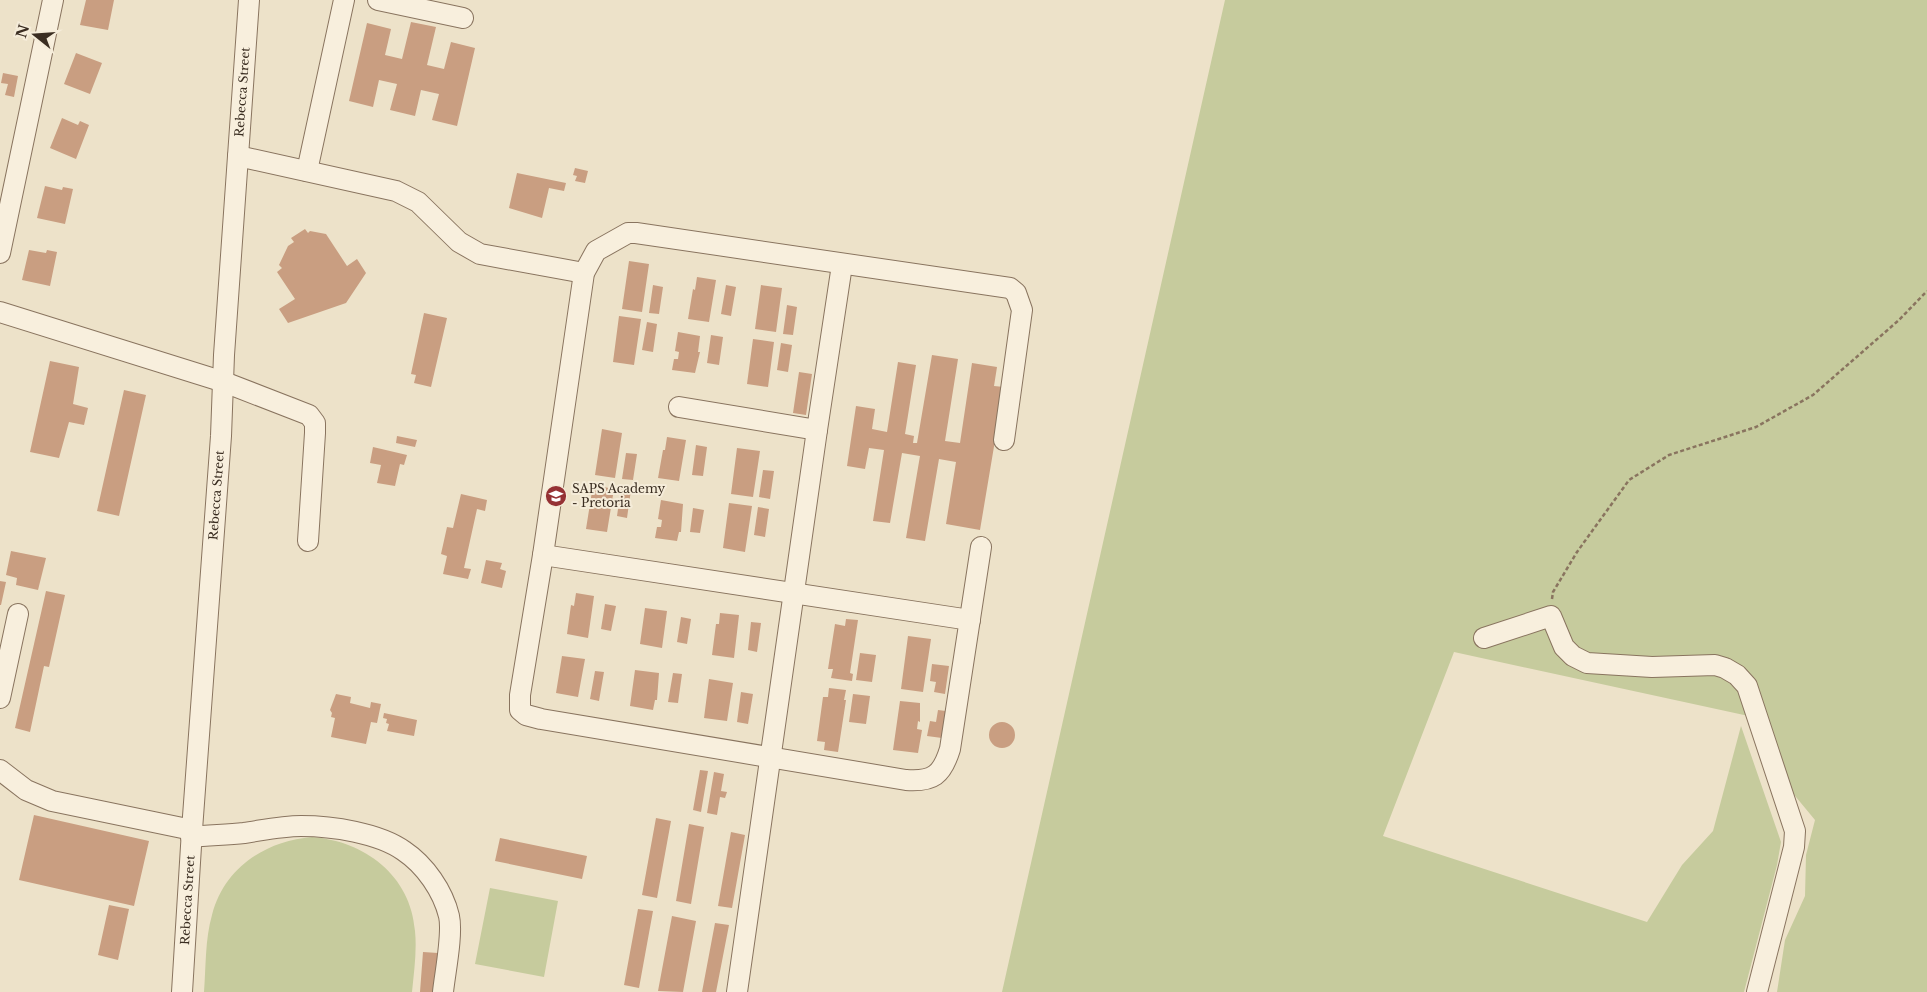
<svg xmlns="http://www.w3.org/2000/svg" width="1927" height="992" viewBox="0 0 1927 992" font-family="'Libre Baskerville',serif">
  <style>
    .green { fill: #c6cb9d }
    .building { fill: #c99e81 }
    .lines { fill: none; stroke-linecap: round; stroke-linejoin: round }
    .minor-casing { stroke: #89745f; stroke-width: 22 }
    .path { stroke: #89745f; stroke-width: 2.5; stroke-dasharray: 4 2.5; stroke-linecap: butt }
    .minor { stroke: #f8efdd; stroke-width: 20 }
    .labels { text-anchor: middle; stroke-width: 4; stroke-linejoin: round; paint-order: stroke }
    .street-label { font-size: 12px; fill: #3a2d21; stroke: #f5ecd9 }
    .poi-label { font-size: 12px; fill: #3a2d21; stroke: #f5ecd9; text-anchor: start }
  </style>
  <rect width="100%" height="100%" fill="#ede2c9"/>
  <path class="green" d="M1225 0H1927V992H1777L1785 940 1805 896 1806 855 1815 820 1791 791 1765 716 1744 715 1454 652 1383 836 1647 922 1682 865 1713 831 1741 726 1781 842 1777 865 1744 992H1002Z
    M312 837C364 841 411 875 415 931 417 951 414 972 412 992H204C206 967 205 939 212 915 224 868 265 841 312 837Z
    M490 888 558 901 544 977 475 964Z"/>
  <path class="building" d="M86 0H114L108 30 80 25Z
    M411 22 436 27 427 65 444 69 451 42 475 48 457 126 432 120 439 94 421 90 415 116 390 110 397 84 379 80 373 107 349 101 367 23 391 29 385 55 402 59Z
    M76 53 102 63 90 94 64 84Z
    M3 73 18 76 14 97 5 95 8 84 1 83Z
    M62 118 78 125 80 121 89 125 76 159 50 148Z
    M575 168 588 171 585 183 575 181 577 176 573 175Z
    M517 173 566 183 564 191 549 188 542 218 509 208Z
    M45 186 62 190 63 187 73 189 65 224 37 218Z
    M305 229 308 233 310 231 326 234 347 266 357 259 366 273 346 303 288 323 279 309 295 299 277 272 282 268 279 265 288 246 294 242 291 238Z
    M29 250 46 253 47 250 57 252 50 286 22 280Z
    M629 261 649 264 642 312 622 309Z
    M697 277 716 280 709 322 688 319 693 289 695 290Z
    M653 285 663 287 659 314 649 313Z
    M726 285 736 287 731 316 721 314Z
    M761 285 782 288 776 332 755 329Z
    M787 305 797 307 793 335 783 334Z
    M424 313 447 318 431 387 414 383 416 375 411 374Z
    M619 316 641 319 634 365 613 362Z
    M647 322 657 324 653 352 642 350Z
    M678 332 700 336 698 352H700L695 373 672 370 674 359H678L679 352 675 351Z
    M711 335 723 337 719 365 707 363Z
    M753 339 774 342 768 387 747 384Z
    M781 343 792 345 788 372 777 370Z
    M932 355 958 359 945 441 960 443 972 363 997 367 994 386 1004 387 980 530 946 524 956 462 939 459 925 541 906 538 920 456 902 453 890 523 873 521 884 450 869 448 865 469 847 466 856 406 875 409 872 429 887 432 898 362 916 365 905 434 914 436 913 443H917Z
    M50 361 79 367 73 404 88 408 84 425 69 422 59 458 30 452Z
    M799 372 812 374 806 415 793 413Z
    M124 390 146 395 119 516 97 511Z
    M602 429 622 433 615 478 595 475Z
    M397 436 417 440 415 447 396 443Z
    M667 437 686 440 679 481 658 478 663 450H665Z
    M696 445 707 447 703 476 692 475Z
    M373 447 407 455 404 465 400 464 395 486 377 483 381 465 370 463Z
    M737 448 760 451 753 497 731 494Z
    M626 453 637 454 633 480 622 479Z
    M763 470 774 471 770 499 759 497Z
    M593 485 614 489 607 532 586 529Z
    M621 488 631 490 627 518 617 516Z
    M461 494 487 500 485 511 477 509 464 568 471 569 468 579 443 574 447 556 441 554 447 527 453 528Z
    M661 500 683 504 681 532H679L677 541 655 538 657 527H661L662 520 658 519Z
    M729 503 752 506 745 552 723 548Z
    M758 507 769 509 765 537 754 535Z
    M693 508 704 510 700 533 690 532Z
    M11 551 46 558 38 590 16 585 17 578 6 575Z
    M486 560 502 563 500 569 506 571 502 588 481 583Z
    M0 581 6 582 1 605H0Z
    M46 591 65 595 49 667 44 666 30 732 15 728Z
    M576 593 594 596 588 638 567 634 571 605 574 606Z
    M605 604 616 606 611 631 601 629Z
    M645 608 667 611 662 648 640 644Z
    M720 613 739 615 734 658 712 655 716 624H719Z
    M681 617 691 619 687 644 677 642Z
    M846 619 858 620 850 673 853 674 852 681 831 678 833 669H828L835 624 845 626Z
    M751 622 761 623 757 652 748 650Z
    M908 636 931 639 923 692 901 689Z
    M860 653 876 655 872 682 856 680Z
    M562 656 585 659 578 697 556 693Z
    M932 664 949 666 945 694 934 692 936 682 930 681Z
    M635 670 659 673 657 700H655L653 710 630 706Z
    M595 671 604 672 599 701 590 699Z
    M673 673 682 674 678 703 668 702Z
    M709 679 733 683 727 721 704 718Z
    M829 688 846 690 844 700H846L838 752 824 750 825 742 817 741 823 697H828Z
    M741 692 753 694 748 724 737 722Z
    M336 694 351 697 350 703 370 708 371 702 381 704 377 723 371 722 366 744 331 737 335 718 331 717 332 713 330 710Z
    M853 694 870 696 866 724 849 722Z
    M900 701 920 703V722L918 721 917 729 922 730 918 753 893 750Z
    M938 710 946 711 942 738 927 736 930 721 936 722Z
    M384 713 417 720 414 736 387 731 389 724 386 723 387 719 383 718Z
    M989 735a13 13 0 1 1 26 0a13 13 0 1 1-26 0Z
    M700 770 708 771 701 812 693 810Z
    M714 772 724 774 721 791 727 792 725 798 720 797 717 815 707 813Z
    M34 815 149 841 134 906 19 880Z
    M656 818 671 821 657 898 642 895Z
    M689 824 704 827 691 904 676 901Z
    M731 832 745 835 732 908 718 906Z
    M500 838 587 856 582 879 495 861Z
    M109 905 129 909 118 960 98 955Z
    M638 909 653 911 639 988 624 985Z
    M672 916 696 921 683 992 658 991Z
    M715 923 729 925 716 992H702Z
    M423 952 438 953 435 992H420Z"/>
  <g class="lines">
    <g class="minor-casing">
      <g id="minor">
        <path d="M378 0 463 18"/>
        <path d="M238 156 396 191 418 202 459 242 480 254 584 273"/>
        <path d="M307 171 344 0"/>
        <path d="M0 253 53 0"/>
        <path d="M0 312 224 382 309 415 315 423V433L308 541"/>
        <path d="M679 407 817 430"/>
        <path d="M981 547 950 749C942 775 933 782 906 780L541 719 526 715 520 710V695L543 555 584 273 596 251 628 233H636L1010 288 1016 293 1022 310 1004 440"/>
        <path d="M543 555 970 620"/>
        <path d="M1484 638 1551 616 1564 647 1573 656 1587 663 1652 667 1715 665 1725 668 1737 675 1747 686 1795 831 1794 847 1757 992"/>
        <path d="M0 698 18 614"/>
        <path d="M0 770 26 790 52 801 192 830"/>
        <path d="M191 837C209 835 227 835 244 833 264 830 282 826 301 826 332 826 379 833 404 851 425 865 443 891 449 916 453 934 445 973 443 992"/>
        <path id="s1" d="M182 992 192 830 221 436 224 355 249 0"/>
        <path d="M737 992 817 430 842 265"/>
      </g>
    </g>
    <path class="path" d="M1552 599 1553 592 1577 552 1629 480 1669 455 1756 427 1813 395 1899 320 1927 291"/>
    <use href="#minor" class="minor"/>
  </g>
  <defs>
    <g id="university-disc" transform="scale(1.125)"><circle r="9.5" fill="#953134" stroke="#f5ecd9"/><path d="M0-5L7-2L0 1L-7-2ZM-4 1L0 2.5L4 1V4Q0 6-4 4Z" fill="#fff"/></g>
  </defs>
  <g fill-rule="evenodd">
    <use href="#university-disc" x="556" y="496"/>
  </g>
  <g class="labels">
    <g class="street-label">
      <text dy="4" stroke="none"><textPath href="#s1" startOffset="902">Rebecca Street</textPath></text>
      <text dy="4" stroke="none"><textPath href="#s1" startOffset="498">Rebecca Street</textPath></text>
      <text dy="4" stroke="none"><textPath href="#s1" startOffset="92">Rebecca Street</textPath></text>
    </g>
    <g class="poi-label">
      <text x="572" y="493">SAPS Academy<tspan x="572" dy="14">- Pretoria</tspan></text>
    </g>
  </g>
  <g transform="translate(35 35) rotate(287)" stroke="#f5ecd9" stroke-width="4" paint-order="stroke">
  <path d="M0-4L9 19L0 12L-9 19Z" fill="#3a2d21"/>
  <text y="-8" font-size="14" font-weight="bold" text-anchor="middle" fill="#3a2d21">N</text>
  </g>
</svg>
